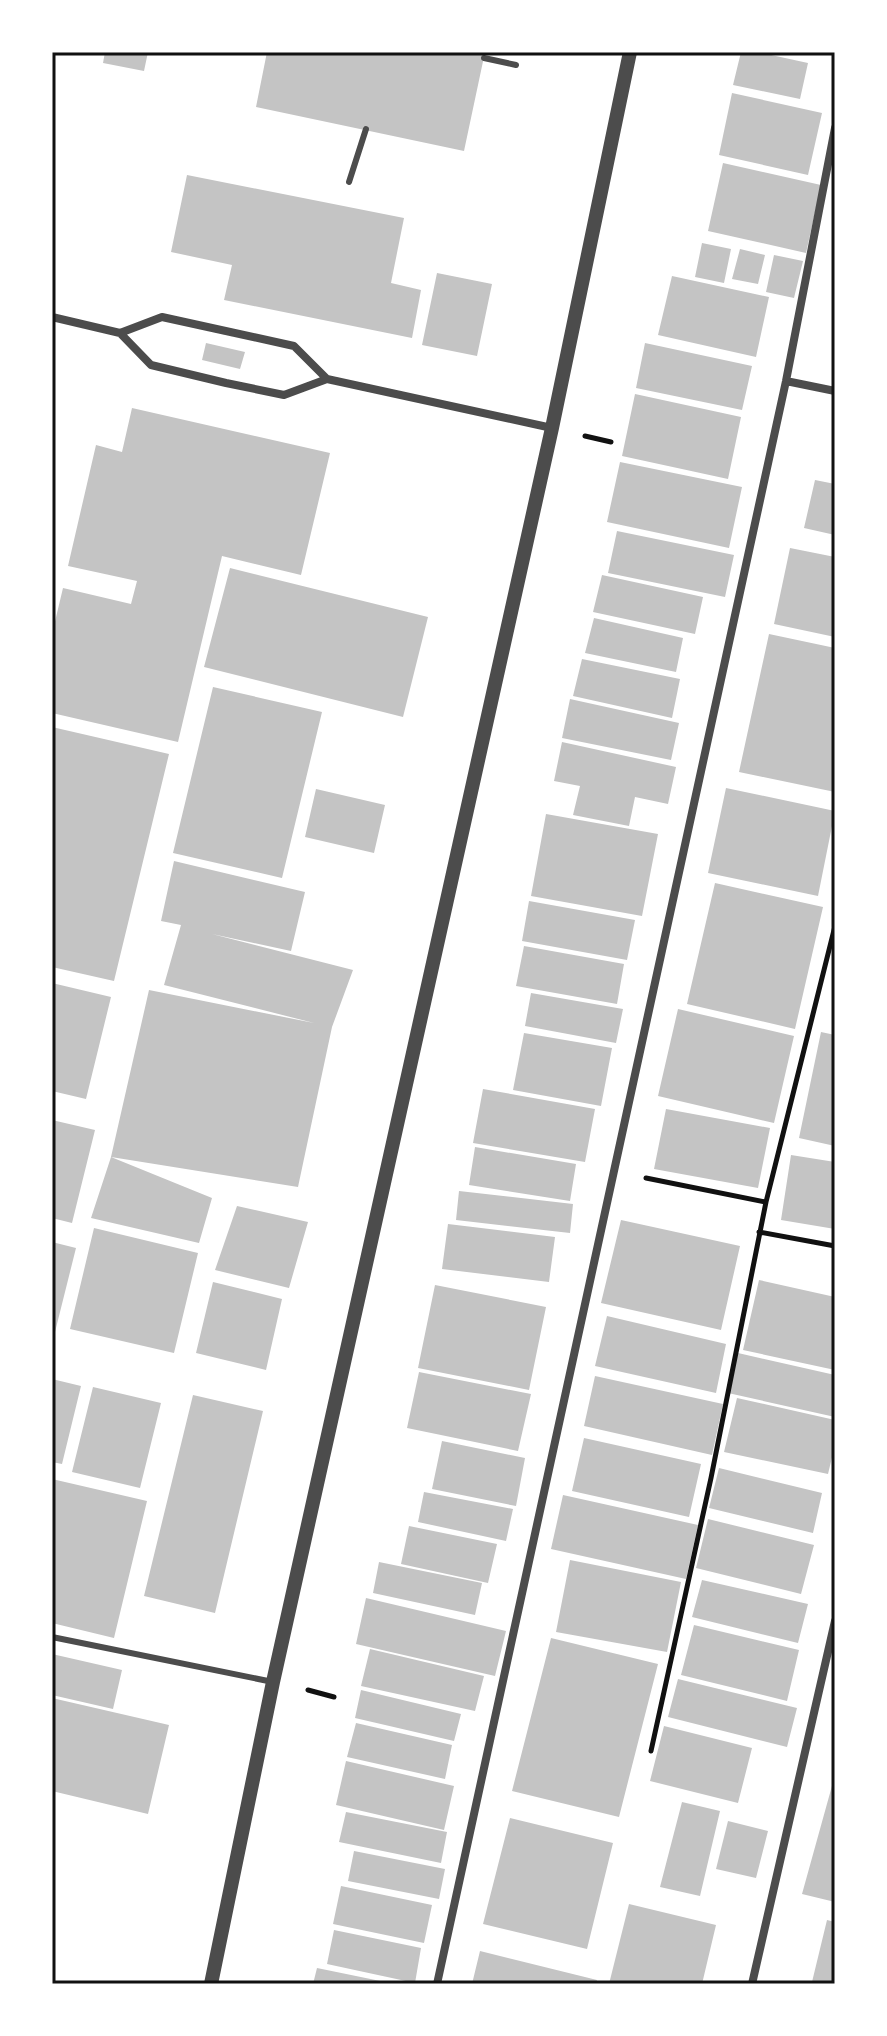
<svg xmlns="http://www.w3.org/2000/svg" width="887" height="2036" viewBox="0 0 887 2036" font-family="Figtree,sans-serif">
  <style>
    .building { fill: #c4c4c4 }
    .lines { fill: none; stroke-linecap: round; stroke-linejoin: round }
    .path { stroke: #111; stroke-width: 5 }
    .service { stroke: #4c4c4c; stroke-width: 6 }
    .minor { stroke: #4c4c4c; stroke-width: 8 }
    .tertiary { stroke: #4c4c4c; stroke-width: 14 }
    .neatline { fill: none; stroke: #111; stroke-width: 3 }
  </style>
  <rect width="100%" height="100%" fill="#fff"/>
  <path class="building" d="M105 52H148L144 71 103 63Z
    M267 52H485L464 151 256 107Z
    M741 52H757L808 63 800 99 733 85Z
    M732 93 822 113 808 175 719 155Z
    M723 163 821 185 806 253 708 231Z
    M187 175 404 218 391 283 421 290 412 338 224 300 232 265 171 252Z
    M702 243 731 249 724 283 695 277Z
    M740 249 765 255 758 284 732 279Z
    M774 255 803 261 794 298 766 292Z
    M437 273 492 284 477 356 422 345Z
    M672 276 769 297 756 357 658 335Z
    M206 343 245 352 240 369 202 360Z
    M645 343 752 366 742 410 636 388Z
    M635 394 741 417 728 479 622 456Z
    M132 408 330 453 301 575 222 556 178 742 52 713V634L63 588 131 604 137 581 68 566 96 445 122 452Z
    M620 462 742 487 729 548 607 522Z
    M815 480 835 484V535L804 528Z
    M617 531 734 555 725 597 608 573Z
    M790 548 835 557V637L774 624Z
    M230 568 428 617 403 717 204 667Z
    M602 575 703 597 695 634 593 612Z
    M594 618 683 638 676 672 585 653Z
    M769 634 835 648V792L739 772Z
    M582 659 680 679 672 718 573 696Z
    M213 687 322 712 282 878 173 853Z
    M570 699 679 723 671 760 562 738Z
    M52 727 169 754 114 981 52 967Z
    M562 742 676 767 668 804 635 797 629 826 573 815 580 786 554 781Z
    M726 788 835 811 818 896 708 873Z
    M316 789 385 805 374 853 305 837Z
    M546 814 658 834 642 916 531 896Z
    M174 861 305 892 291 951 212 934 353 970 332 1027 298 1187 111 1157 149 990 314 1023 164 985 181 925 161 921Z
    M715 883 823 907 795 1029 687 1004Z
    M529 901 635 920 627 960 522 941Z
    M524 946 624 964 617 1004 516 986Z
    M52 983 111 997 86 1099 52 1091Z
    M531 993 623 1009 616 1043 525 1026Z
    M678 1009 794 1036 774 1123 658 1096Z
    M821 1032 835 1035V1146L799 1138Z
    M524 1033 612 1048 601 1106 513 1090Z
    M483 1089 595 1109 585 1162 473 1143Z
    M666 1109 770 1128 758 1188 654 1169Z
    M52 1120 95 1130 72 1223 52 1218Z
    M475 1147 576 1164 570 1201 469 1185Z
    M791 1155 835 1162V1229L781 1220Z
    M111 1157 212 1198 199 1243 91 1218Z
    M459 1191 573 1204 570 1233 456 1220Z
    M237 1206 308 1222 289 1288 215 1270Z
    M621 1220 740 1246 721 1330 601 1303Z
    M448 1224 555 1237 549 1282 442 1269Z
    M94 1228 198 1253 174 1353 70 1329Z
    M52 1242 76 1248 53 1340H52Z
    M759 1280 835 1297V1370L743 1350Z
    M213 1282 282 1299 266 1370 196 1353Z
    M435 1285 546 1307 529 1390 418 1368Z
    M607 1316 726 1344 716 1393 595 1366Z
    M738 1353 835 1375V1417L728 1393Z
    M419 1372 531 1394 518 1451 407 1428Z
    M595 1376 723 1404 712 1455 584 1426Z
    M52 1379 81 1386 62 1464 52 1462Z
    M93 1387 161 1403 140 1488 72 1472Z
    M193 1395 263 1411 215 1613 144 1596Z
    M737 1398 835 1420V1445L828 1474 724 1452Z
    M584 1438 701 1464 689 1517 572 1491Z
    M442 1441 525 1458 516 1506 432 1489Z
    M719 1468 822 1493 813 1533 709 1508Z
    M52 1479 147 1501 114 1638 52 1623Z
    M424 1492 513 1509 506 1541 418 1522Z
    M563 1495 698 1525 686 1579 551 1549Z
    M708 1519 814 1545 801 1594 696 1568Z
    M409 1526 497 1544 488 1583 401 1564Z
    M570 1560 681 1582 667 1652 556 1632Z
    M379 1562 482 1583 475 1615 373 1593Z
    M702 1580 808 1604 798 1643 692 1617Z
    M366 1598 506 1631 495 1676 356 1644Z
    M694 1625 799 1650 787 1701 681 1675Z
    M551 1638 658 1664 619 1817 512 1791Z
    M370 1649 484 1676 475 1711 361 1686Z
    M52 1654 122 1670 113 1709 52 1695Z
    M678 1679 797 1708 787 1747 668 1717Z
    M361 1690 461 1714 454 1741 355 1718Z
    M52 1698 169 1725 148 1814 52 1791Z
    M356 1723 452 1745 445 1779 347 1757Z
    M664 1726 752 1748 738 1803 650 1781Z
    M346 1761 454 1786 444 1830 336 1805Z
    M835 1775V1902L802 1894Z
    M682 1802 720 1811 700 1896 660 1887Z
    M346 1812 447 1832 441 1863 339 1842Z
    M510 1818 613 1843 587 1949 483 1924Z
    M728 1821 768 1831 756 1878 716 1869Z
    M354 1851 445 1869 439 1899 348 1881Z
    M341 1886 432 1905 424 1943 333 1924Z
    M629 1904 716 1925 702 1984H609Z
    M827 1920 835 1922V1984L812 1982Z
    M334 1930 421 1948 415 1983 327 1964Z
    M480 1951 597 1980 596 1984H472Z
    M317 1968 390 1983V1984H313Z"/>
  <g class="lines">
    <path class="path" d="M585 436 611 442
      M646 1178 765 1202
      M759 1232 835 1246
      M308 1690 334 1697
      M651 1751 711 1478 766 1202 835 926"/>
    <path class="service" d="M484 58 516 65
      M349 182 366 129
      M52 1637 273 1682"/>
    <path class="minor" d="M52 317 120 333 162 317 294 346 327 379
      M120 333 151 365 226 383 284 395 327 379 552 428
      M786 381 835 391
      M437 1984 786 381 835 128
      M752 1984 835 1621"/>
    <path class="tertiary" d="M211 1984 273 1682 552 428 630 52"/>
  </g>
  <rect width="887" height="2036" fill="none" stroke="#ffffff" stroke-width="108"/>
  <rect x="54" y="54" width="779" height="1928" class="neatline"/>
</svg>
